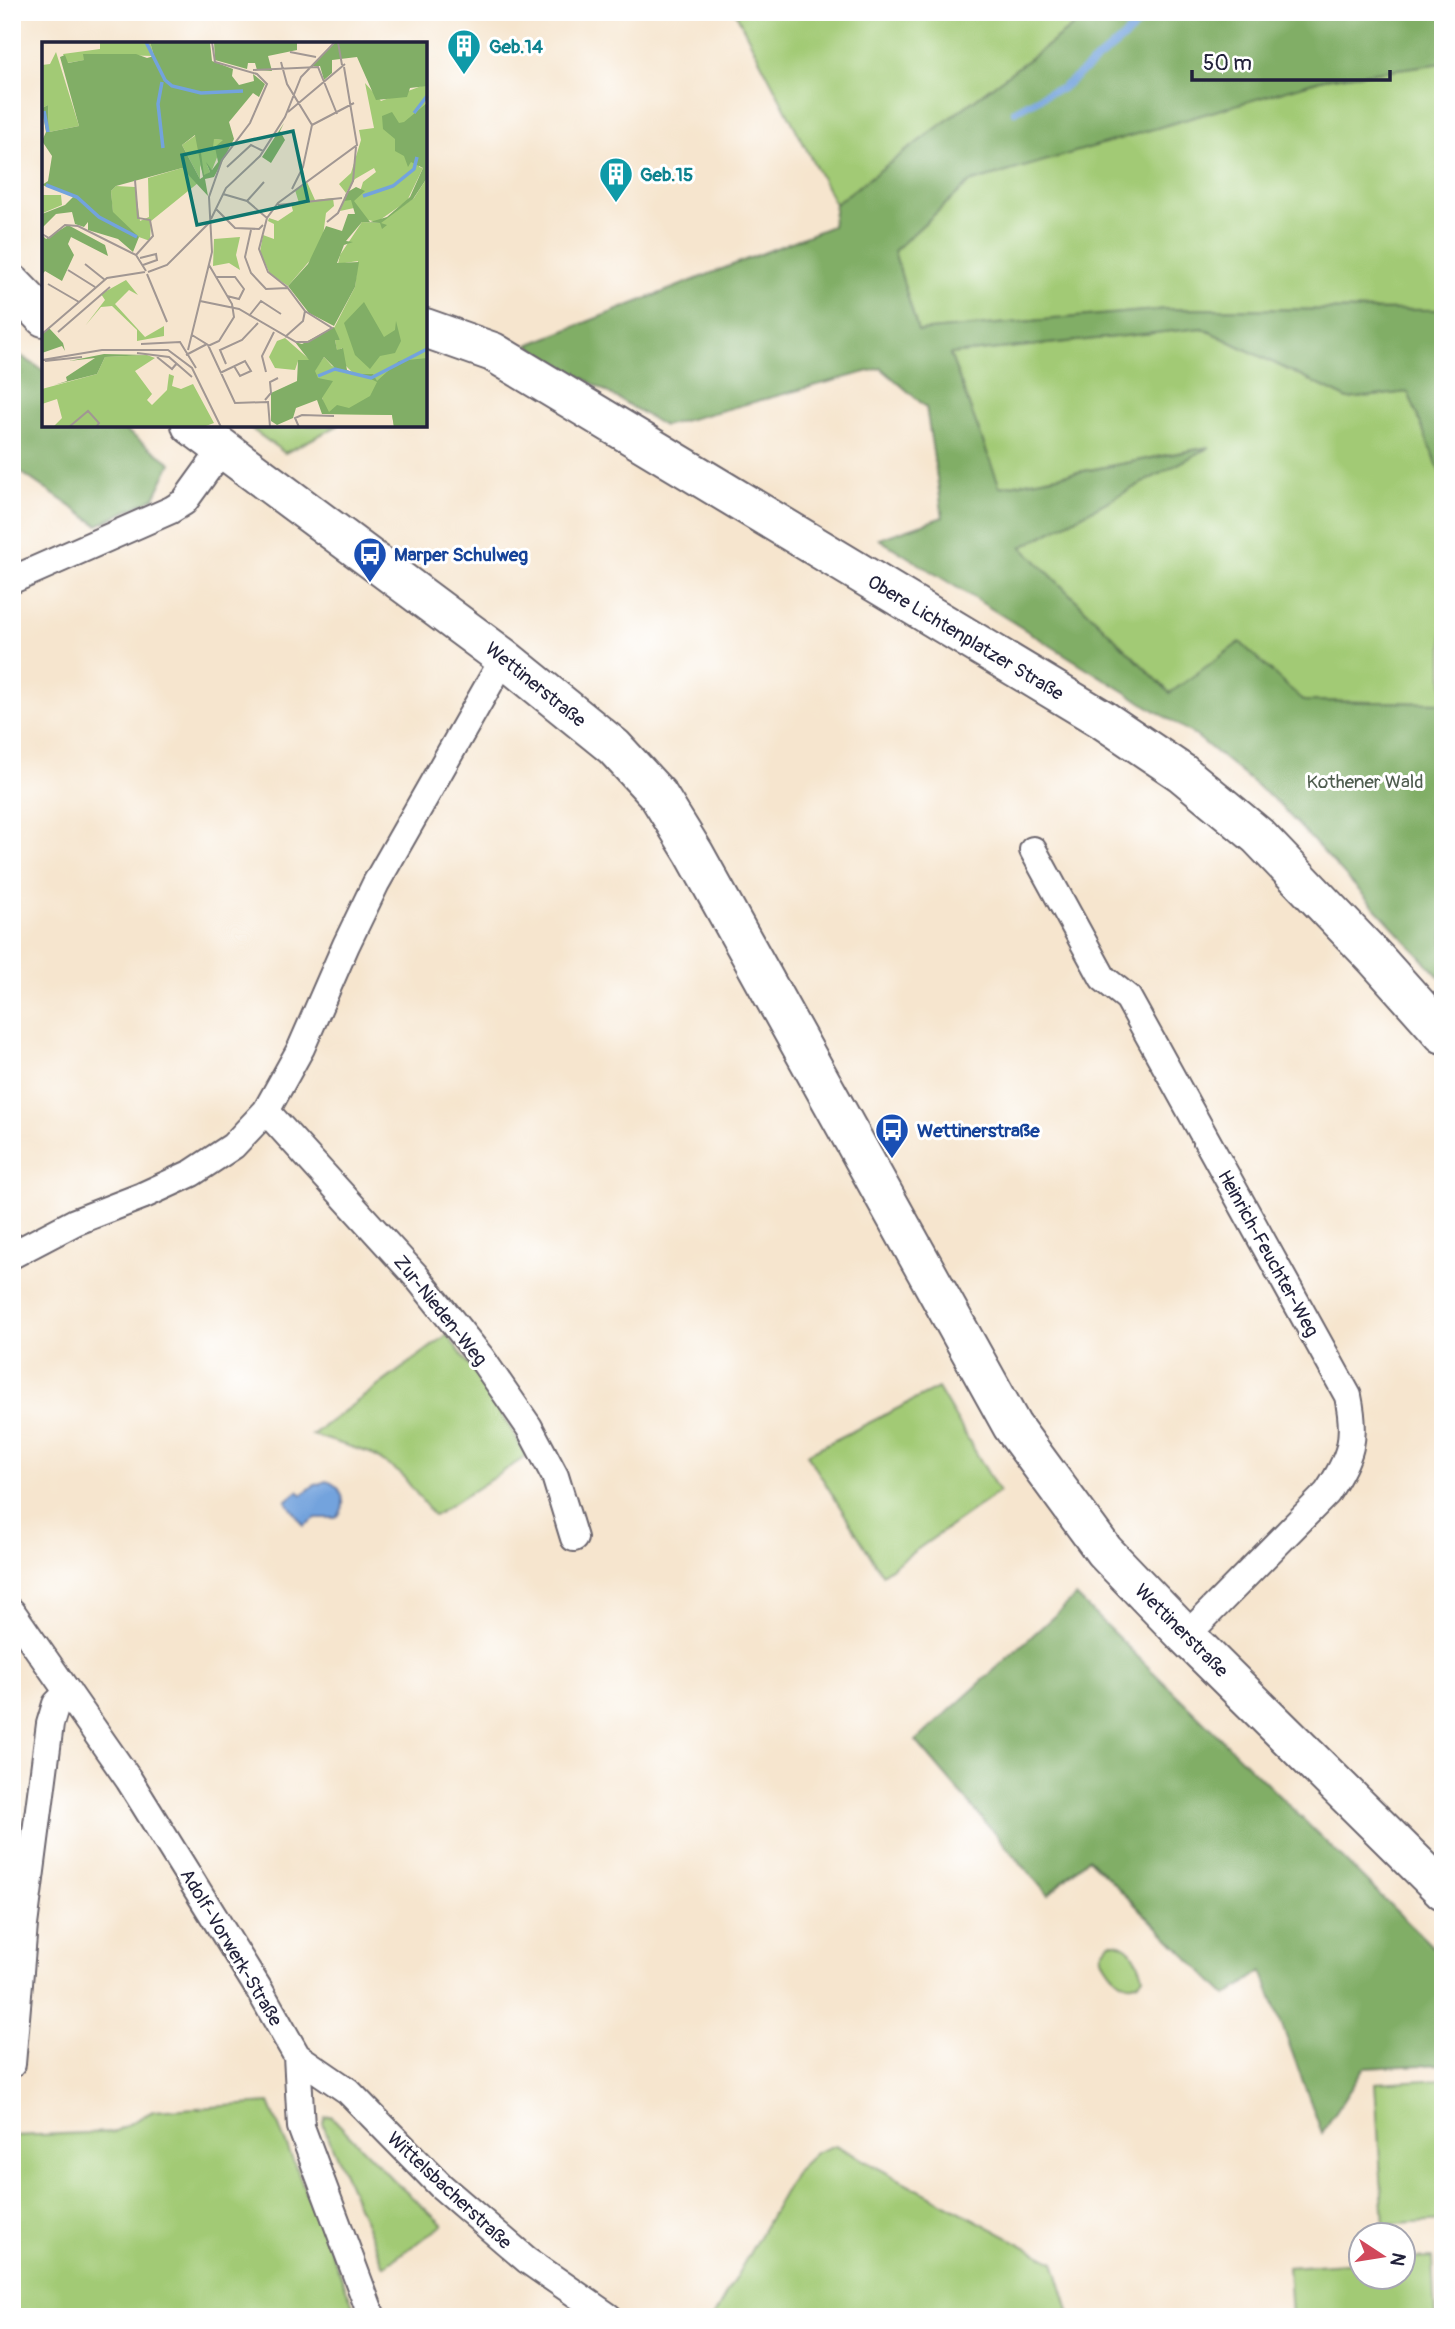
<svg xmlns="http://www.w3.org/2000/svg" width="1455" height="2329" viewBox="0 0 1455 2329" font-family="Pangolin,sans-serif">
  <style>
    .green { fill: #a2ca75; stroke: #627658; stroke-width: 2 }
    .forest { fill: #81ae66; stroke: #526850; stroke-width: 2 }
    .water { fill: #73a3dd; stroke: #4a628c; stroke-width: 2 }
    .lines { fill: none; stroke-linecap: round; stroke-linejoin: round }
    .stream { stroke: #73a3dd; stroke-width: 8 }
    .street-casing { stroke: #6c666e; stroke-width: 30 }
    .secondary-casing { stroke: #6c666e; stroke-width: 42 }
    .street { stroke: #fff; stroke-width: 26 }
    .secondary { stroke: #fff; stroke-width: 38 }
    .labels { text-anchor: middle; stroke-width: 6; stroke-linejoin: round; paint-order: stroke }
    .culture-label { font-size: 19px; font-weight: bold; fill: #0d838f; stroke: #fff; text-anchor: start }
    .transit-label { font-size: 19px; font-weight: bold; fill: #164399; stroke: #fff; text-anchor: start }
    .street-label { font-size: 19px; fill: #22223b; stroke: #fff }
    .park-label { font-size: 19px; fill: #4f5d4f; stroke: #fff }
    .inset-river { fill: none; stroke: #73a3dd; stroke-width: 3.5 }
    .inset-road { fill: none; stroke: #a19793; stroke-width: 2 }
    .view { fill: #0f766e; fill-opacity: 0.15; stroke: #0f766e; stroke-width: 3.5 }
    .inset-edge { fill: none; stroke: #22223b; stroke-width: 3.5 }
  </style>
  <rect width="100%" height="100%" fill="#fff"/>
  <filter id="ink" filterUnits="userSpaceOnUse"><feTurbulence type="fractalNoise" baseFrequency=".0143" numOctaves="2"/><feDisplacementMap in="SourceGraphic" scale="14" xChannelSelector="R" yChannelSelector="G"/><feConvolveMatrix kernelMatrix="1 2 1 2 8 2 1 2 1" color-interpolation-filters="sRGB"/></filter>
  <filter id="wash" filterUnits="userSpaceOnUse"><feTurbulence type="fractalNoise" baseFrequency=".00686" numOctaves="4" result="noise"/><feDisplacementMap in="SourceGraphic" scale="28" xChannelSelector="R" yChannelSelector="G"/><feGaussianBlur stdDeviation="1.57" result="paint"/><feColorMatrix in="noise" values="0 0 0 0 0 0 0 0 0 0 0 0 0 0 0 0 0 1.4 0 .05"/><feComposite in="paint" operator="in"/></filter>
  <g filter="url(#wash)">
    <rect width="100%" height="100%" fill="#f6e5ce"/>
    <path class="green" d="M735 12H1092L835 204Z
      M1443 63V310L1167 309 918 331 894 251 969 183 1324 79Z
      M1202 328 1348 399 1408 392 1443 480V703L1303 701 1240 643 1170 693 1022 547 1208 447 1000 487 950 354Z
      M246 425H339L285 453Z
      M447 1335 487 1389 527 1456 434 1516 401 1474 370 1453 312 1435Z
      M938 1388 999 1492 882 1574 807 1454Z
      M1109 1943C1128 1941 1139 1959 1143 1976 1128 2001 1099 1962 1102 1953 1103 1950 1107 1946 1109 1943Z
      M1443 2079V2221L1384 2225 1375 2083Z
      M269 2103 358 2317H12V2136L114 2132 153 2111Z
      M331 2116 394 2181 443 2225 384 2266 326 2132 323 2123 325 2117Z
      M835 2145 1054 2262 1071 2317H713L797 2170 815 2153Z
      M1432 2258 1435 2317H1291L1288 2267 1360 2262V2276H1402L1403 2259Z"/>
    <path class="forest" d="M1092 12H1443V63L1324 79 969 183 894 251 918 331 1167 309 1443 310V480L1408 392 1348 399 1202 328 950 354 1000 487 1210 447 1022 547 1170 693 1240 642 1303 701 1443 703V981L1278 803 1196 736 879 539 943 517 926 407 881 368 664 426 528 345 832 226 835 204Z
      M12 350 44 371V425H118L171 463 154 498 98 525 12 466Z
      M1076 1596 1443 1957V2064L1364 2068 1322 2133 1262 1971 1227 1996 1088 1858 1048 1895 916 1741Z"/>
    <path class="water" d="M326 1481C343 1485 349 1506 336 1518H316L304 1526 286 1501 298 1491 302 1495 313 1486Z"/>
    <g class="lines">
      <path class="stream" d="M1015 111 1050 92 1061 89 1121 40 1151 12"/>
    </g>
  </g>
  <g filter="url(#ink)">
    <g class="lines">
      <g class="street-casing">
        <path id="street" d="M12 580 171 510 184 502 223 448
          M1033 850 1103 978 1128 998 1348 1396C1357 1439 1351 1457 1327 1493L1186 1636
          M266 1111 416 1276 480 1356 529 1427 555 1476 574 1538
          M12 1255 75 1222 142 1196 192 1173 233 1146 266 1111 301 1048 346 945 376 883 504 658
          M12 1612 129 1780 260 1991 297 2056 301 2127 372 2317
          M297 2056 348 2091 441 2186 527 2260 609 2317
          M12 2064 24 1925 50 1724 56 1704 68 1692"/>
      </g>
      <g class="secondary-casing">
        <path id="secondary" d="M12 284 44 317
          M425 328 493 352 1102 719 1182 773 1258 836 1376 959 1443 1034
          M191 425 504 658 614 747 658 795 694 853 1012 1426 1104 1551 1186 1636 1443 1890"/>
      </g>
      <use href="#street" class="street"/>
      <use href="#secondary" class="secondary"/>
    </g>
  </g>
  <defs>
    <g id="building-pin" transform="scale(1.75)"><path d="M0 17L-7.5 6A9.5 9.5 0 1 1 7.5 6Z" fill="#0f9aa8" stroke="#fff"/><path d="M-4-6H4V6H1V3H-1V6H-4ZM-2.5-4.3h1.7v1.8h-1.7ZM.8-4.3h1.7v1.8H.8ZM-2.5-1h1.7V.8h-1.7ZM.8-1h1.7V.8H.8Z" fill="#fff"/></g>
    <g id="bus-pin" transform="scale(1.75)"><path d="M0 17L-7.5 6A9.5 9.5 0 1 1 7.5 6Z" fill="#1a4fb4" stroke="#fff"/><path d="M-5-6H5V4H4V6H2V4H-2V6H-4V4H-5ZM-3.5-4V0h7V-4ZM-3.5 1.2v1.5H-2V1.2ZM2 1.2v1.5H3.5V1.2Z" fill="#fff"/></g>
  </defs>
  <g fill-rule="evenodd">
    <use href="#building-pin" x="464" y="46"/>
    <use href="#building-pin" x="616" y="174"/>
    <use href="#bus-pin" x="370" y="554"/>
    <use href="#bus-pin" x="892" y="1130"/>
  </g>
  <g class="labels">
    <g class="culture-label">
      <text x="489" y="53">Geb.14</text>
      <text x="640" y="181">Geb.15</text>
    </g>
    <g class="transit-label">
      <text x="394" y="561">Marper Schulweg</text>
      <text x="917" y="1137">Wettinerstraße</text>
    </g>
    <g class="street-label">
      <text transform="translate(966 637) rotate(31)" y="7">Obere Lichtenplatzer Straße</text>
      <text transform="translate(536 684) rotate(39)" y="7">Wettinerstraße</text>
      <text transform="translate(1269 1253) rotate(61)" y="7">Heinrich-Feuchter-Weg</text>
      <text transform="translate(441 1310) rotate(51)" y="7">Zur-Nieden-Weg</text>
      <text transform="translate(1182 1630) rotate(45)" y="7">Wettinerstraße</text>
      <text transform="translate(232 1947) rotate(59)" y="7">Adolf-Vorwerk-Straße</text>
      <text transform="translate(450 2190) rotate(43)" y="7">Wittelsbacherstraße</text>
    </g>
    <g class="park-label">
      <text x="1365" y="788">Kothener Wald</text>
    </g>
  </g>
  <g transform="translate(42 42)">
    <rect width="385" height="385" fill="#f6e5ce"/>
    <path d="M58 0H108L112 14 42 12 43 18 25 21 21 12 58 7ZM14 10 37 84 7 90 6 63 0 66V23L8 22ZM323 41 339 59 385 42 377 125 381 126 365 159 335 180 322 177 312 166 298 169 303 154 318 150 321 140 334 130 332 126 313 137 304 151 297 142 309 131 319 98 317 88 332 86ZM154 93 159 111 172 97 182 98 170 128 165 123 168 130 162 134 158 123V137L140 103ZM140 126 156 141 109 179 108 199 94 194 71 173 69 149 74 144 93 145 98 179 107 175 106 136ZM385 136V385H352L350 373 285 372 272 329 282 315 290 324 310 330 303 323 300 306 295 309 293 298H298L291 288 313 245 316 219 296 222 298 213 320 180 337 181 372 156ZM265 140 273 158 291 156 292 164 284 171 281 194 270 216 246 244 228 232 218 210 221 193 232 197V182L226 179 227 176 236 179 251 169 249 162 257 161 253 148ZM0 153H19L20 163 1 171ZM198 195 194 213 198 228 187 221 171 224 172 197ZM84 238 96 253 87 248 73 262 103 295 122 284V294L95 299V288L70 264 59 265 43 284 63 258 59 252ZM243 296 268 318 256 319 253 328 233 326 227 315 235 299ZM105 313 113 316 93 329 110 352 105 358 110 363 125 348 127 332 132 334 130 344 139 347 151 342 172 381 161 385H11L20 376 15 357 0 362V347L55 332 63 315Z" fill="#a2ca75"/>
    <path d="M108 0H168L170 19 191 27 190 34 197 43 212 39 211 32 223 42 217 55 211 51 187 80 192 97 172 135 163 137 166 154 140 126 74 144 69 149 71 170 97 195 91 210 76 197 46 188V180L42 185 33 182 30 170 14 172 0 186V172L23 163 32 154 0 143 6 139 10 114 0 99 4 90 0 66 6 63 7 90 37 84 18 15 23 13 26 21 42 18 41 12H94L105 16 112 14ZM153 93 161 135 158 137 140 103ZM172 97 181 98 173 105 176 120 170 128 164 120 168 130 162 133 159 111 171 105ZM172 0H255V8L226 14 230 29 215 28 213 21H206L205 27 173 18ZM294 0H385V44L368 46 365 55 334 58 315 15 290 18V31L282 38 278 24H269ZM385 61V136L371 157 339 181 345 183 340 187 338 181 320 180 304 199 311 200 302 203 295 221 317 220 313 245 292 284 267 271 246 244 266 222 284 184 300 189 306 172H313L309 158 302 159 304 151 314 145 323 149 312 159 328 180 345 175 368 155 381 126 369 120 366 125 362 114 353 109V97L341 87 340 74 350 70 357 81 362 80ZM242 81 238 89 243 98 229 121 220 115ZM26 183 63 203 66 214 29 195 26 202 32 213 20 239 3 229 0 233V193L4 197ZM322 260 342 295 353 288 354 279 359 299 353 311 338 314 328 327 313 313 302 281ZM292 285 298 298H293L295 308 301 306 305 328 314 332 296 329 282 315 273 329 276 336 291 339 280 356 287 370 295 363 307 366 328 354 335 340 319 332H331L335 339 357 319 385 316V385H352L350 373 280 372 275 358 254 366 251 376 235 383 229 379V351L255 339 256 318H267L253 300 260 302ZM7 286 21 301 23 309 20 304 0 311V291ZM62 312 105 313 63 315 55 332 12 343 25 339 24 335 53 316 27 319Z" fill="#81ae66" fill-rule="evenodd"/>
    <path class="inset-river" d="M104 0 123 38 130 44 159 51 201 49M120 40 116 62 121 106M2 69 6 90M372 71 385 54M4 143 35 155 57 175 95 195M321 154 351 144 372 127 375 115M276 334 293 327 329 336 385 307"/>
    <path class="inset-road" d="M296 0 300 23M248 10 274 15M239 20 245 42 270 83 261 125 250 147M211 28 276 25 295 72M246 70 303 22M270 83 312 61M185 125 209 103 221 109M93 138 96 176 108 178 111 194 94 213M181 152 205 159 225 176M205 159 222 140M236 163 300 156M174 167 193 186 217 187 221 183M169 177 184 146 218 114 243 75 259 35 293 0M285 180 296 171 311 139 314 105M209 188 203 215 209 231 224 247 246 246M0 192 7 196 23 183 36 184 94 213 104 229M98 216 114 212 115 218 101 223M43 222 63 238M26 228 53 245M106 230 125 223 167 181M105 232 125 280M174 235H193L202 247 197 257 185 254M6 242 37 260M158 259 197 267 254 300H266L290 286 263 269 245 245 226 230 217 207 225 176 236 161 315 103 302 25M207 274 219 259 239 272M16 290 68 245M0 292 65 236 103 230M150 293 166 303 193 361 226 360 228 385M243 295 261 279 263 269M99 302 138 300 154 326M166 304 177 299 192 275 190 262 167 223M146 308 170 210 167 155 180 118 208 81 225 42 215 32 173 20 170 0M95 311 127 315 150 335M144 313 165 302M115 315 130 327 135 321M0 318 60 308H126L150 326 179 385M3 319 40 315M184 322 178 308 200 298 216 281M224 330 220 314 232 290M178 331 203 319 209 329 198 334 192 324M223 358 229 351 228 340 236 336M27 385 46 369 57 381 54 385M257 385 253 376 260 373 292 374"/>
    <path class="view" d="M251 89 266 159 155 183 140 113Z"/>
    <rect width="385" height="385" class="inset-edge"/>
  </g>
  <rect width="1455" height="2329" fill="none" stroke="#fff" stroke-width="42"/>
  <g transform="translate(1382 2256) rotate(102)"><circle r="33" fill="#ffffff" stroke="#a7a7b1" stroke-width="2"/>
  <path d="M0-5L12 26L0 18L-12 26Z" fill="#d1495b"/>
  <text y="-10" font-size="19" font-weight="bold" text-anchor="middle" fill="#22223b">N</text>
  </g>
  <path d="M1192 70v10h198v-10" fill="none" stroke="#22223b" stroke-width="3.5"/>
  <text x="1203" y="70" font-size="21" fill="#22223b" stroke="#ffffff" stroke-width="5" paint-order="stroke">50 m</text>
</svg>
